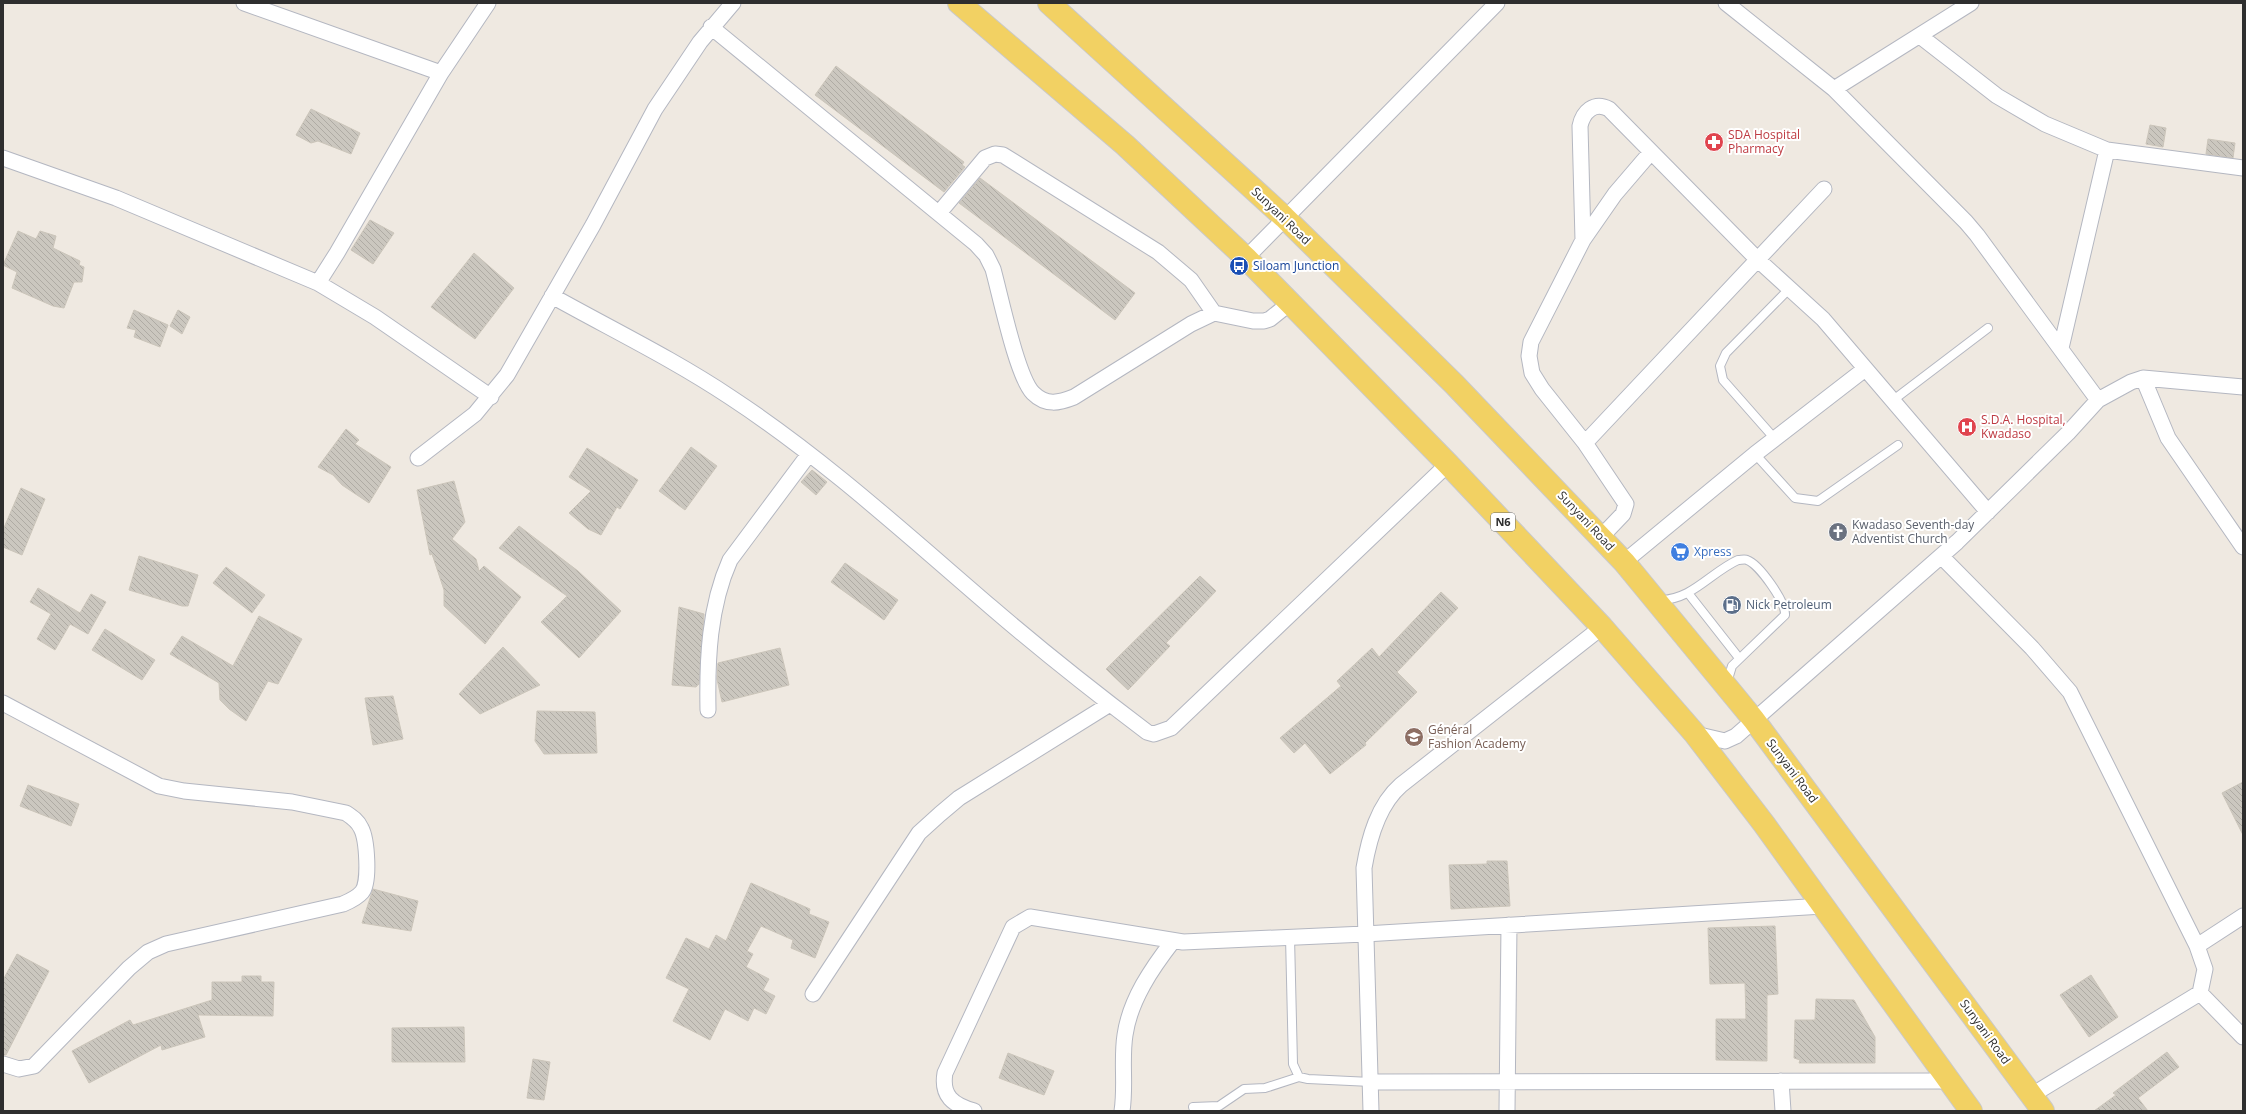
<svg xmlns="http://www.w3.org/2000/svg" width="2246" height="1114" viewBox="0 0 2246 1114" font-family="'Open Sans',sans-serif">
  <style>
    .building { fill: url(#building-back-hatch); stroke: #cbc5ba }
    .lines { fill: none; stroke-linecap: round; stroke-linejoin: round }
    .lane-casing { stroke: #b4b7c1; stroke-width: 10 }
    .street-casing { stroke: #b4b7c1; stroke-width: 17 }
    .primary-casing { stroke: #c9c9c9; stroke-width: 24 }
    .lane { stroke: #fff; stroke-width: 8 }
    .street { stroke: #fff; stroke-width: 15 }
    .primary { stroke: #f2d163; stroke-width: 22 }
    .labels { text-anchor: middle; stroke-width: 4; stroke-linejoin: round; paint-order: stroke }
    .shield { fill: #fff; stroke: #6d6d6d; stroke-width: 1 }
    .shield-label { font-size: 11px; font-weight: bold; fill: #2e2e2e }
    .health-label { font-size: 12px; fill: #be3a42; stroke: #fff; text-anchor: start }
    .street-label { font-size: 12px; fill: #2e2e2e; stroke: #fff }
    .transit-label { font-size: 12px; fill: #164399; stroke: #fff; text-anchor: start }
    .worship-label { font-size: 12px; fill: #5b616d; stroke: #fff; text-anchor: start }
    .shop-label { font-size: 12px; fill: #366cbe; stroke: #fff; text-anchor: start }
    .service-label { font-size: 12px; fill: #4e5e75; stroke: #fff; text-anchor: start }
    .education-label { font-size: 12px; fill: #785e54; stroke: #fff; text-anchor: start }
  </style>
  <defs>
    <pattern id="building-back-hatch" width="6" height="6" patternUnits="userSpaceOnUse"><rect width="6" height="6" fill="#cbc7bf"/><path d="M-1 5l2 2M0 0l6 6M5-1l2 2" fill="none" stroke="#afaba4"/></pattern>
  </defs>
  <rect width="100%" height="100%" fill="#efe9e1"/>
  <path class="building" d="M836 66 964 162 962 165 965 167 944 192 815 95Z
    M311 109 360 133 351 154 318 141 311 143 296 135Z
    M2150 125 2166 128 2163 147 2146 144Z
    M2208 139 2235 143 2233 158 2206 154Z
    M980 178 1135 293 1115 320 959 203Z
    M370 220 394 233 373 264 351 250Z
    M18 231 36 239 40 231 56 236 53 248 80 261 79 265 84 267 82 282H74L64 308 53 306 12 288 17 272 3 265Z
    M474 253 514 288 475 339 431 307Z
    M134 310 168 325 160 347 134 337 136 330 127 328Z
    M178 310 190 317 182 334 170 326Z
    M346 429 359 440 355 444 391 467 369 503 342 485 333 475 318 467Z
    M691 447 717 466 685 510 659 491Z
    M587 448 638 480 620 509 617 507 601 535 588 529 569 513 591 491 569 477Z
    M812 470 827 482 816 495 801 482Z
    M454 481 465 522 452 539 476 559 479 571 484 566 521 597 485 644 444 606V590L432 554 430 555 417 490Z
    M21 488 45 499 22 555 3 547V530Z
    M519 526 578 571 621 611 579 658 541 622 567 596 499 548Z
    M139 556 198 575 188 606H182L129 590Z
    M845 563 898 600 884 620 831 582Z
    M226 567 265 595 252 613 213 583Z
    M1200 576 1216 591 1166 643 1170 646 1128 690 1106 669Z
    M38 588 80 613 91 594 106 602 88 634 70 624 55 650 37 639 51 614 30 602Z
    M1441 592 1458 608 1397 672 1417 692 1365 743 1366 745 1330 774 1305 743 1294 753 1280 738 1341 686 1337 681 1372 648 1379 657Z
    M679 607 704 614 699 684 696 687 672 685Z
    M259 616 302 639 278 684 268 681 246 721 229 709 220 700 219 683 170 654 182 636 233 666Z
    M105 629 155 660 142 680 92 650Z
    M503 647 540 685 480 714 459 694Z
    M780 648 789 685 722 702 717 679 718 663Z
    M393 696 403 739 373 745 365 698Z
    M537 711 595 712 597 753 544 754 535 741Z
    M2243 782V835L2222 793Z
    M28 785 79 804 71 826 20 806Z
    M1487 861H1507L1510 906 1451 909 1449 865 1487 864Z
    M751 883 810 909 809 914 829 922 815 958 791 948 793 940 761 926 747 951 753 954 746 967 769 979 763 990 775 996 766 1014 754 1008 748 1021 725 1009 710 1040 673 1021 689 989 666 978 686 938 709 949 716 935 726 941Z
    M373 889 418 901 411 931 362 923Z
    M1775 926 1778 994 1767 995V1061L1716 1060V1019H1746L1745 983 1710 984 1708 928Z
    M17 954 49 971 6 1055H3V980Z
    M2091 975 2118 1017 2089 1037 2060 995Z
    M242 976H261V982H274L273 1016 198 1015 205 1037 162 1050 161 1045 89 1083 72 1051 130 1020 133 1025 212 1000V982H242Z
    M1816 999 1854 1000 1875 1037V1063H1799L1800 1060 1794 1058 1795 1020H1815Z
    M464 1027 465 1062H392V1028Z
    M2167 1052 2179 1067 2138 1098 2148 1111H2094L2116 1095 2113 1093Z
    M1008 1053 1054 1071 1044 1095 999 1078Z
    M533 1059 550 1062 544 1100 527 1098Z"/>
  <g class="lines">
    <g class="lane-casing">
      <path id="lane" d="M1892 401 1988 328
        M1775 439 1723 380 1720 366 1726 353 1790 288
        M1755 454 1795 498 1818 501 1898 445
        M1688 593 1739 658
        M1660 600C1692 600 1711 572 1738 560 1741 560 1745 559 1747 560 1759 564 1786 602 1785 615L1732 666 1729 676V684
        M1290 937 1293 1064 1299 1077 1308 1079 1371 1082
        M1193 1107 1219 1106 1244 1089 1265 1088 1299 1077"/>
    </g>
    <g class="street-casing">
      <path id="street" d="M244 3 441 73
        M488 3 441 73 337 253 318 283 375 317 491 397
        M1726 3 1834 89 1966 222 1977 235 2098 400
        M711 27 976 244 986 255 993 269C1000 294 1017 377 1033 393 1046 406 1059 403 1074 397L1191 324 1214 313 1253 321H1264L1270 319 1290 303
        M1920 36 1997 96 2045 124 2107 150 2243 168
        M1834 89 1971 3
        M3 158 116 198 318 283
        M939 213 985 158 995 154 1003 155 1158 252 1191 280 1214 313
        M1583 240 1580 126C1583 112 1594 101 1609 109L1757 259 1823 319 1988 512
        M1246 258 1497 3
        M552 296C611 329 673 359 730 397 823 458 906 534 991 607 1041 650 1094 692 1147 732L1154 734 1171 728 1448 464
        M2061 348 2107 150
        M2143 378 2168 438 2243 547
        M1585 443 1824 189
        M418 458 475 414 507 375 593 225 655 109 700 42 733 3
        M1601 537 1623 514 1626 504 1585 443 1542 389 1532 373 1529 356 1531 342 1583 240 1615 194 1651 152
        M1941 556 2032 648 2070 692 2197 946 2205 969 2200 993 2032 1095
        M1624 562 1755 454 1865 369
        M3 703 159 786 184 791 292 802 346 813C352 817 358 821 361 828 367 839 370 882 362 892 357 898 350 901 343 904L166 944 148 952 129 968 34 1066 19 1069 3 1064
        M708 710C707 660 709 607 730 560L809 454
        M1695 734 1725 741 1736 736 1957 542 2068 433 2098 400 2131 382 2143 378 2243 387
        M2197 946 2243 916
        M2200 993 2243 1037
        M813 994 919 833 940 814 959 798 1110 704
        M1781 1081 1783 1111
        M1371 1082 1949 1081
        M974 1111C953 1105 941 1096 945 1073L1013 927 1030 917 1183 942 1365 934 1823 906
        M1122 1111C1126 1086 1121 1060 1125 1035 1130 1000 1152 968 1173 941
        M1371 1111 1364 868C1369 838 1378 805 1401 785L1602 627
        M1507 1111 1509 925"/>
    </g>
    <g class="primary-casing">
      <path id="primary" d="M959 3 1125 145 1246 258 1448 464 1602 627 1695 734 1764 824 1971 1111
        M1049 3 1284 217 1454 384 1624 562 1754 720 2043 1111"/>
    </g>
    <use href="#lane" class="lane"/>
    <use href="#street" class="street"/>
    <use href="#primary" class="primary"/>
  </g>
  <defs>
    <g id="pharmacy-disc" transform="scale(1)"><circle r="9.5" fill="#e0444e" stroke="#fff"/><path d="M-2-6h4v4h4v4h-4v4h-4v-4h-4v-4h4Z" fill="#fff"/></g>
    <g id="bus-disc" transform="scale(1)"><circle r="9.5" fill="#1a4fb4" stroke="#fff"/><path d="M-5-6H5V4H4V6H2V4H-2V6H-4V4H-5ZM-3.5-4V0h7V-4ZM-3.5 1.2v1.5H-2V1.2ZM2 1.2v1.5H3.5V1.2Z" fill="#fff"/></g>
    <g id="hospital-disc" transform="scale(1)"><circle r="9.5" fill="#e0444e" stroke="#fff"/><path d="M-5-5h3v3.5h4V-5h3V5h-3V1.5h-4V5h-3Z" fill="#fff"/></g>
    <g id="church-disc" transform="scale(1)"><circle r="9.5" fill="#6b7280" stroke="#fff"/><path d="M-1.2-6h2.4v3.5h3.3v2.4h-3.3V6h-2.4V-.1h-3.3v-2.4h3.3Z" fill="#fff"/></g>
    <g id="supermarket-disc" transform="scale(1)"><circle r="9.5" fill="#3f7fe0" stroke="#fff"/><path d="M-6-5.5h2.5l.6 2H6L4.5 2H-2.5L-4.4-4H-6ZM-1.5 3.2a1.3 1.3 0 1 0 .1 0ZM3 3.2a1.3 1.3 0 1 0 .1 0Z" fill="#fff"/></g>
    <g id="fuel-disc" transform="scale(1)"><circle r="9.5" fill="#5c6f8a" stroke="#fff"/><path d="M-5.5-6h7V0h2V4h1.3V-2.5L3-4.5l.8-.8L6-3V5H2.5V1h-1V6h-7ZM-4.2-4.7v3.2H.2V-4.7Z" fill="#fff"/></g>
    <g id="school-disc" transform="scale(1)"><circle r="9.5" fill="#8d6e63" stroke="#fff"/><path d="M0-5L7-2L0 1L-7-2ZM-4 1L0 2.5L4 1V4Q0 6-4 4Z" fill="#fff"/></g>
  </defs>
  <g fill-rule="evenodd">
    <use href="#pharmacy-disc" x="1714" y="142"/>
    <use href="#bus-disc" x="1239" y="266"/>
    <use href="#hospital-disc" x="1967" y="427"/>
    <use href="#church-disc" x="1838" y="532"/>
    <use href="#supermarket-disc" x="1680" y="552"/>
    <use href="#fuel-disc" x="1732" y="605"/>
    <use href="#school-disc" x="1414" y="737"/>
  </g>
  <g class="labels">
    <rect class="shield" x="1491" y="513" width="24" height="18" rx="3"/>
    <g class="shield-label">
      <text x="1503" y="526">N6</text>
    </g>
    <g class="health-label">
      <text x="1728" y="139">SDA Hospital<tspan x="1728" dy="14">Pharmacy</tspan></text>
      <text x="1981" y="424">S.D.A. Hospital,<tspan x="1981" dy="14">Kwadaso</tspan></text>
    </g>
    <g class="street-label">
      <text transform="translate(1281 216) rotate(44)" y="4">Sunyani Road</text>
      <text transform="translate(1586 521) rotate(47)" y="4">Sunyani Road</text>
      <text transform="translate(1792 771) rotate(53)" y="4">Sunyani Road</text>
      <text transform="translate(1985 1032) rotate(54)" y="4">Sunyani Road</text>
    </g>
    <g class="transit-label">
      <text x="1253" y="270">Siloam Junction</text>
    </g>
    <g class="worship-label">
      <text x="1852" y="529">Kwadaso Seventh-day<tspan x="1852" dy="14">Adventist Church</tspan></text>
    </g>
    <g class="shop-label">
      <text x="1694" y="556">Xpress</text>
    </g>
    <g class="service-label">
      <text x="1746" y="609">Nick Petroleum</text>
    </g>
    <g class="education-label">
      <text x="1428" y="734">Général<tspan x="1428" dy="14">Fashion Academy</tspan></text>
    </g>
  </g>
  <rect width="2246" height="1114" fill="none" stroke="#2e2e2e" stroke-width="8"/>
</svg>
